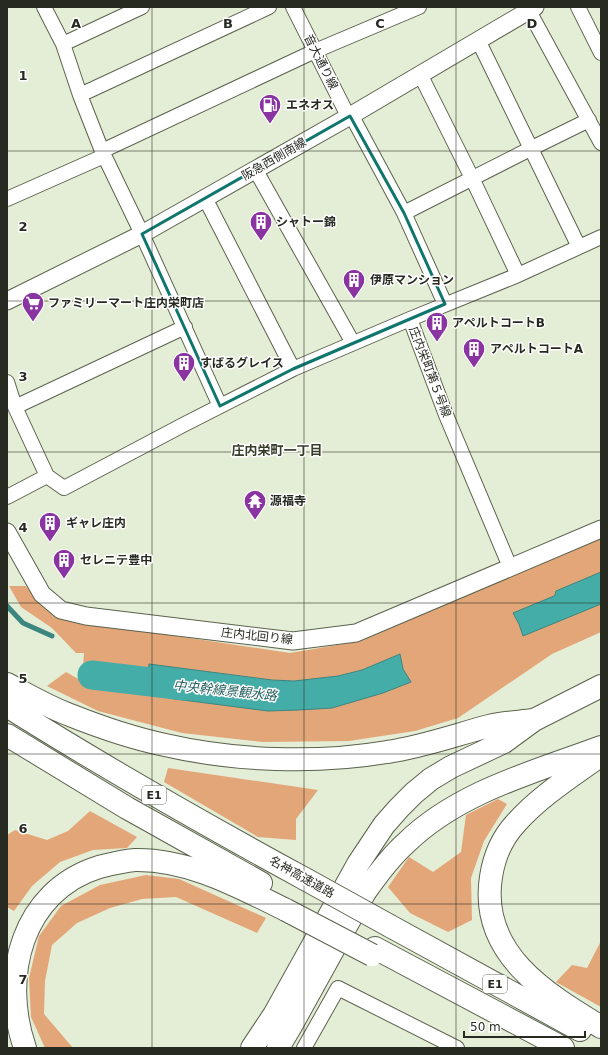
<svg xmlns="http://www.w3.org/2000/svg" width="608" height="1055" viewBox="0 0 608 1055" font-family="'DejaVu Sans','Noto Sans JP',sans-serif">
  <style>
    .green { fill: #e3a678 }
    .water { fill: #45ada8; stroke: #3c8680 }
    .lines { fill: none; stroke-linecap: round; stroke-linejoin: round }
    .stream { stroke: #3c8680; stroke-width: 5 }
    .river { stroke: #45ada8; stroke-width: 29 }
    .minor-casing { stroke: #5b634e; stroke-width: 16 }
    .tertiary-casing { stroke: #5b634e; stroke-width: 19 }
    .motorway-casing { stroke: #5b634e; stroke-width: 24 }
    .minor { stroke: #fff; stroke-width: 14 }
    .tertiary { stroke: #fff; stroke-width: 17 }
    .motorway { stroke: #fff; stroke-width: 22 }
    .motorway-bridge-casing { stroke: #5b634e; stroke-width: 24; stroke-linecap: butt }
    .motorway-bridge { stroke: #fff; stroke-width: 22 }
    .marked { fill: none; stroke: #0f766e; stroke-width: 3; stroke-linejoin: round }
    .grid { fill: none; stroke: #272a21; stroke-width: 1; stroke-opacity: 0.55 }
    .labels { text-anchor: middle; stroke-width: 3; stroke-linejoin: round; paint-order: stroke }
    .shield { fill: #fff; stroke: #686a64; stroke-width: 1 }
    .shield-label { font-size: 11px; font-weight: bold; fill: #272a21 }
    .street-label { font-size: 12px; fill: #272a21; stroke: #fff }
    .poi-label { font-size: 12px; font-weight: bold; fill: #272a21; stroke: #fff; text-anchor: start }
    .neighbourhood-label { font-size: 13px; font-weight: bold; fill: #363d29; stroke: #fff }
    .water-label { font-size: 13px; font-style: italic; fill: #26605d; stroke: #fff }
    .grid-label { font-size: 13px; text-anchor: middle; font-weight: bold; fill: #272a21; stroke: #fff; stroke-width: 3; stroke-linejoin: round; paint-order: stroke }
  </style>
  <rect width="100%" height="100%" fill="#e4edd5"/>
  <path class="green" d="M601 537V632L552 654 458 718 415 731 349 741 263 742 182 733 98 711 47 686 66 672 82 681 84 653H76L52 628 21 607 9 586H26L40 603 77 621 290 653 361 641Z
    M168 768 318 790 296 819V840L258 837 164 782Z
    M498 799 507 804 484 841 471 878 472 920 448 932 410 913 388 887 409 857 433 872 461 852 466 815Z
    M90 811 137 837 127 848 93 850 60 862 32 886 14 911 7 907V835L15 830 47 840 68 831Z
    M146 875 179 879 266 918 257 933 176 897 142 899 110 908 77 923 52 945 45 981 44 1014 73 1048H45L31 1017 29 978 39 936 61 906 100 885Z
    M601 941V1007L556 982 572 965 587 968Z"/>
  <path class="water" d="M601 572V604L523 636 519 624 513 613 554 596 555 595 556 591Z
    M400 654 403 669 411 682 383 693 332 708 299 710 268 711 175 699 146 694 149 664 272 680 294 681 338 676 362 670Z"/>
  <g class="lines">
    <path class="stream" d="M7 606 23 623 52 636"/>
    <path class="river" d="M92 675 185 686"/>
    <g class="minor-casing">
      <path id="minor" d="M44 7 63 44 80 95 102 151 142 234 220 406
        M293 7 345 110 355 122 404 213 445 304
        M578 7 601 53
        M529 11 601 143
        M478 40 579 247
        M63 44 142 7
        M420 74 472 178 518 275
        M80 95 269 7
        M102 151 315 51 419 7
        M255 169 353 343
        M205 198 293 369
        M7 199 104 156
        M404 213 530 149 589 120
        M410 319 446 415 510 567
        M7 382 15 407 47 476
        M15 407 185 327
        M7 497 47 476 64 488 183 425 293 369 410 319 518 275 601 237
        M304 1048 338 988 457 1048"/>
    </g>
    <g class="tertiary-casing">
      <path id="tertiary" d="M7 301 142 234 350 116 535 7
        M7 532 42 594 61 610 86 616 293 641 356 633 601 529"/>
    </g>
    <g class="motorway-casing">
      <path id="motorway" d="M7 684C28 695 48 707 70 715 100 727 132 738 165 745 235 761 316 764 387 752 422 747 455 735 489 726 504 722 520 722 534 720
        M7 706C104 767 204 824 305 879
        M7 735 127 808 261 883
        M601 755C572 776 540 796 516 823 502 838 494 857 491 877 479 953 545 993 601 1027
        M390 926 580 1030
        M375 948 563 1048
        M25 1048C0 976 22 891 99 867 111 864 123 861 135 860 189 859 239 887 286 910
        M252 1048 274 1015 358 864 384 825 399 808 414 793 431 779 451 767 504 742 534 720 601 686
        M278 1048 291 1026 365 892C377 875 390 857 406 843 458 792 534 772 601 747"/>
    </g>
    <use href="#minor" class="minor"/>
    <use href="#tertiary" class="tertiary"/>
    <use href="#motorway" class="motorway"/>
    <g class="motorway-bridge-casing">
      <path id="motorway-bridge" d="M305 879 390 926
        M286 910 372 955"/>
    </g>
    <use href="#motorway-bridge" class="motorway-bridge"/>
  </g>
  <path class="marked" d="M350 116 404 213 445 304 293 369 220 406 142 234Z"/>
  <path class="grid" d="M152 7V1048M304 7V1048M456 7V1048M7 151H601M7 301H601M7 452H601M7 603H601M7 754H601M7 904H601"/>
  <defs>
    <g id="fuel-pin" transform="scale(1.15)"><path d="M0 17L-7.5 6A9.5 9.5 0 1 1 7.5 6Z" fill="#8934a1" stroke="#fff"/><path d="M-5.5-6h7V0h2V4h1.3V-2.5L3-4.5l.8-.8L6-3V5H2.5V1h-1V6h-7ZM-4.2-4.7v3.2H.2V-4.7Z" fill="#fff"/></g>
    <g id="building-pin" transform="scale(1.15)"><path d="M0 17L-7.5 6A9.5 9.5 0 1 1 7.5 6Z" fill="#8934a1" stroke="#fff"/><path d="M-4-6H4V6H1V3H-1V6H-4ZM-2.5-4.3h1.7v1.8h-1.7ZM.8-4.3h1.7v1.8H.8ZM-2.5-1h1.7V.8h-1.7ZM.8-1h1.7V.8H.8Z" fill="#fff"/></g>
    <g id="supermarket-pin" transform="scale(1.15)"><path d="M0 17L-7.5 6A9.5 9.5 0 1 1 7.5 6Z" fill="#8934a1" stroke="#fff"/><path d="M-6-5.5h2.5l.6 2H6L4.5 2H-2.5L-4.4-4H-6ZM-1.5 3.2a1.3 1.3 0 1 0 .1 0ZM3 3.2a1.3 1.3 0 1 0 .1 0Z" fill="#fff"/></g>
    <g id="temple-pin" transform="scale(1.15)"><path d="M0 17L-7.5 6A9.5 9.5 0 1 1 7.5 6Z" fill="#8934a1" stroke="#fff"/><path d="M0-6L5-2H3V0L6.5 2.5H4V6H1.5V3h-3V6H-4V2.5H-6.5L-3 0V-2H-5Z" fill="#fff"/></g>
  </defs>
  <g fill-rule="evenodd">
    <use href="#fuel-pin" x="270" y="105"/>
    <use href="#building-pin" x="261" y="222"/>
    <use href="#building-pin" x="354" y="280"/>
    <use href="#supermarket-pin" x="33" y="303"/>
    <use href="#building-pin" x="437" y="323"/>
    <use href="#building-pin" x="474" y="349"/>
    <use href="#building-pin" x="184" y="363"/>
    <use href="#temple-pin" x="255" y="501"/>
    <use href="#building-pin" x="50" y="523"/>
    <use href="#building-pin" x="64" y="560"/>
  </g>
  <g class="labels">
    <g class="shield">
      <rect x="142" y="786" width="24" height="18" rx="3"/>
      <rect x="483" y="975" width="24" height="18" rx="3"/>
    </g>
    <g class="shield-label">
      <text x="154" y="799">E1</text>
      <text x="495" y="988">E1</text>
    </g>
    <g class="street-label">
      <text transform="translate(321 62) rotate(63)" y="4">音大通り線</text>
      <text transform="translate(274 159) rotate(-30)" y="4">阪急西側南線</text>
      <text transform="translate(430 372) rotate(69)" y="4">庄内栄町第５号線</text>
      <text transform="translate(257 636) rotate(6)" y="4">庄内北回り線</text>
      <text transform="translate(302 877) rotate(29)" y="4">名神高速道路</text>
    </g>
    <g class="poi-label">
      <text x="286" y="109">エネオス</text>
      <text x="276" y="226">シャトー錦</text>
      <text x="370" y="284">伊原マンション</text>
      <text x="48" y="307">ファミリーマート庄内栄町店</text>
      <text x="452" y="327">アペルトコートB</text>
      <text x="490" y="353">アペルトコートA</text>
      <text x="200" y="367">すばるグレイス</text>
      <text x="270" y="505">源福寺</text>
      <text x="66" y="527">ギャレ庄内</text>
      <text x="80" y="564">セレニテ豊中</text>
    </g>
    <g class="neighbourhood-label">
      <text x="277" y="455">庄内栄町一丁目</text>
    </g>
    <g class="water-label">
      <text transform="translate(225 690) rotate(6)" y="5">中央幹線景観水路</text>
    </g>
  </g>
  <g class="grid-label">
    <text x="76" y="28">A</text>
    <text x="228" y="28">B</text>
    <text x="380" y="28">C</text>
    <text x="532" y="28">D</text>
    <text x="23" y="80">1</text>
    <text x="23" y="231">2</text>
    <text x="23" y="381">3</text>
    <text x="23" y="532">4</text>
    <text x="23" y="683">5</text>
    <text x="23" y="833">6</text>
    <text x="23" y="984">7</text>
  </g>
  <rect width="608" height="1055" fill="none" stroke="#272a21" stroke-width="16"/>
  <path d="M464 1031v6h121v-6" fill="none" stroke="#272a21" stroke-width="2"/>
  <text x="470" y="1031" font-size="12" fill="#272a21" stroke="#ffffff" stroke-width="3" paint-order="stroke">50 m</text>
</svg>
